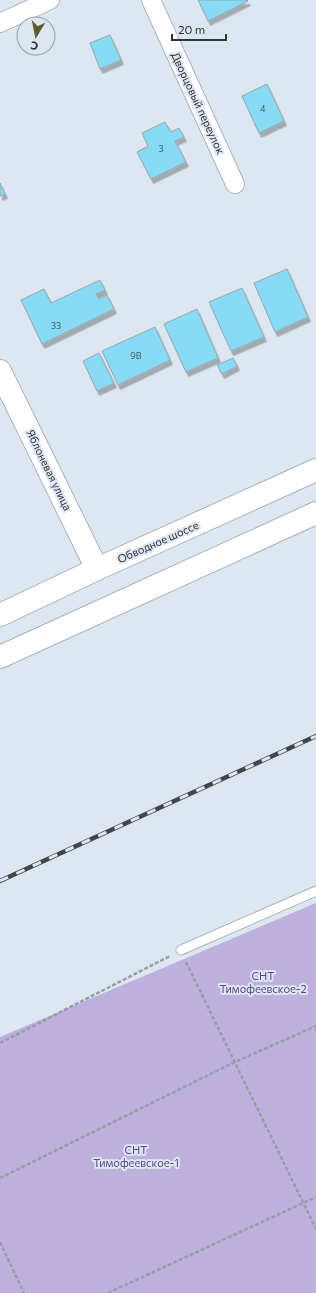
<svg xmlns="http://www.w3.org/2000/svg" width="316" height="1293" viewBox="0 0 316 1293" font-family="Commissioner,sans-serif">
  <style>
    .green { fill: #bfb1de }
    .building { fill: #87dbf5; stroke: #99a7ac; filter: url(#shadow) }
    .lines { fill: none; stroke-linecap: round; stroke-linejoin: round }
    .lane-casing { stroke: #a9b3bc; stroke-width: 11 }
    .street-casing { stroke: #a9b3bc; stroke-width: 20 }
    .secondary-casing { stroke: #a9b3bc; stroke-width: 24 }
    .primary-casing { stroke: #a9b3bc; stroke-width: 24 }
    .path { stroke: #979ea6; stroke-width: 2.5; stroke-dasharray: 4 2; stroke-linecap: butt }
    .lane { stroke: #fff; stroke-width: 9 }
    .street { stroke: #fff; stroke-width: 18 }
    .secondary { stroke: #fff; stroke-width: 22 }
    .primary { stroke: #fff; stroke-width: 22 }
    .rail-casing { stroke: #42464b; stroke-width: 4.5 }
    .rail { stroke: #dde7f1; stroke-width: 3; stroke-dasharray: 9; stroke-linecap: butt }
    .labels { text-anchor: middle; stroke-width: 4; stroke-linejoin: round; paint-order: stroke }
    .number-label { font-size: 9px; fill: #465d66 }
    .street-label { font-size: 11px; fill: #303337; stroke: #dde7f1 }
    .park-label { font-size: 11px; fill: #5e418b; stroke: #dde7f1 }
  </style>
  <defs>
    <filter id="shadow"><feDropShadow dx="2.5" dy="4.5" stdDeviation="0" flood-color="#0004"/></filter>
  </defs>
  <rect width="100%" height="100%" fill="#dde7f1"/>
  <path class="green" d="M316 903V1293H0V1037Z"/>
  <path class="building" d="M198 0H247L248 1 208 21Z
    M110 35 121 60 100 69 90 43Z
    M267 84 284 121 259 133 242 96Z
    M165 122 171 132 179 128 184 137 175 141 186 162 151 179 137 152 148 146 142 133Z
    M0 183 5 194 0 196Z
    M287 269 308 317 275 332 254 283Z
    M100 280 105 290 96 294 99 299 107 295 114 309 42 344 21 300 44 289 51 303Z
    M242 288 264 337 231 351 209 302Z
    M197 309 218 358 186 372 164 324Z
    M155 327 170 360 118 385 102 351Z
    M99 353 114 383 97 391 83 361Z
    M233 358 237 366 222 374 217 365Z"/>
  <g class="lines">
    <g class="lane-casing">
      <path id="lane" d="M181 950 316 891"/>
    </g>
    <g class="street-casing">
      <path id="street" d="M151 0 235 184
        M0 23 50 0"/>
    </g>
    <g class="secondary-casing">
      <path id="secondary" d="M0 371 97 569"/>
    </g>
    <g class="primary-casing">
      <path id="primary" d="M0 615 97 569 316 470
        M0 657 316 513"/>
    </g>
    <path class="path" d="M186 962 316 1229
      M0 1043 170 956
      M0 1178 235 1062 316 1026
      M0 1242 24 1293
      M108 1293 316 1197"/>
    <use href="#lane" class="lane"/>
    <use href="#street" class="street"/>
    <use href="#secondary" class="secondary"/>
    <use href="#primary" class="primary"/>
    <g class="rail-casing">
      <path id="rail" d="M0 881 316 736"/>
    </g>
    <use href="#rail" class="rail"/>
  </g>
  <g class="labels">
    <g class="number-label">
      <text x="263" y="112">4</text>
      <text x="161" y="152">3</text>
      <text x="56" y="329">33</text>
      <text x="136" y="359">9В</text>
    </g>
    <g class="street-label">
      <text transform="translate(198 103) rotate(65)" y="4">Дворцовый переулок</text>
      <text transform="translate(49 470) rotate(64)" y="4">Яблоневая улица</text>
      <text transform="translate(158 542) rotate(-24)" y="4">Обводное шоссе</text>
    </g>
    <g class="park-label">
      <text x="263" y="980">СНТ<tspan x="263" dy="13">Тимофеевское-2</tspan></text>
      <text x="136" y="1154">СНТ<tspan x="136" dy="13">Тимофеевское-1</tspan></text>
    </g>
  </g>
  <g transform="translate(36 36) rotate(190)"><circle r="19" fill="#dde7f1" stroke="#989fa7"/>
  <path d="M0-3L7 15L0 10L-7 15Z" fill="#5a5f2d"/>
  <text y="-6" font-size="11" font-weight="bold" text-anchor="middle" fill="#303337">С</text>
  </g>
  <path d="M172 34v6h54v-6" fill="none" stroke="#303337" stroke-width="2"/>
  <text x="178" y="34" font-size="12" fill="#303337" stroke="#dde7f1" stroke-width="3" paint-order="stroke">20 m</text>
</svg>
